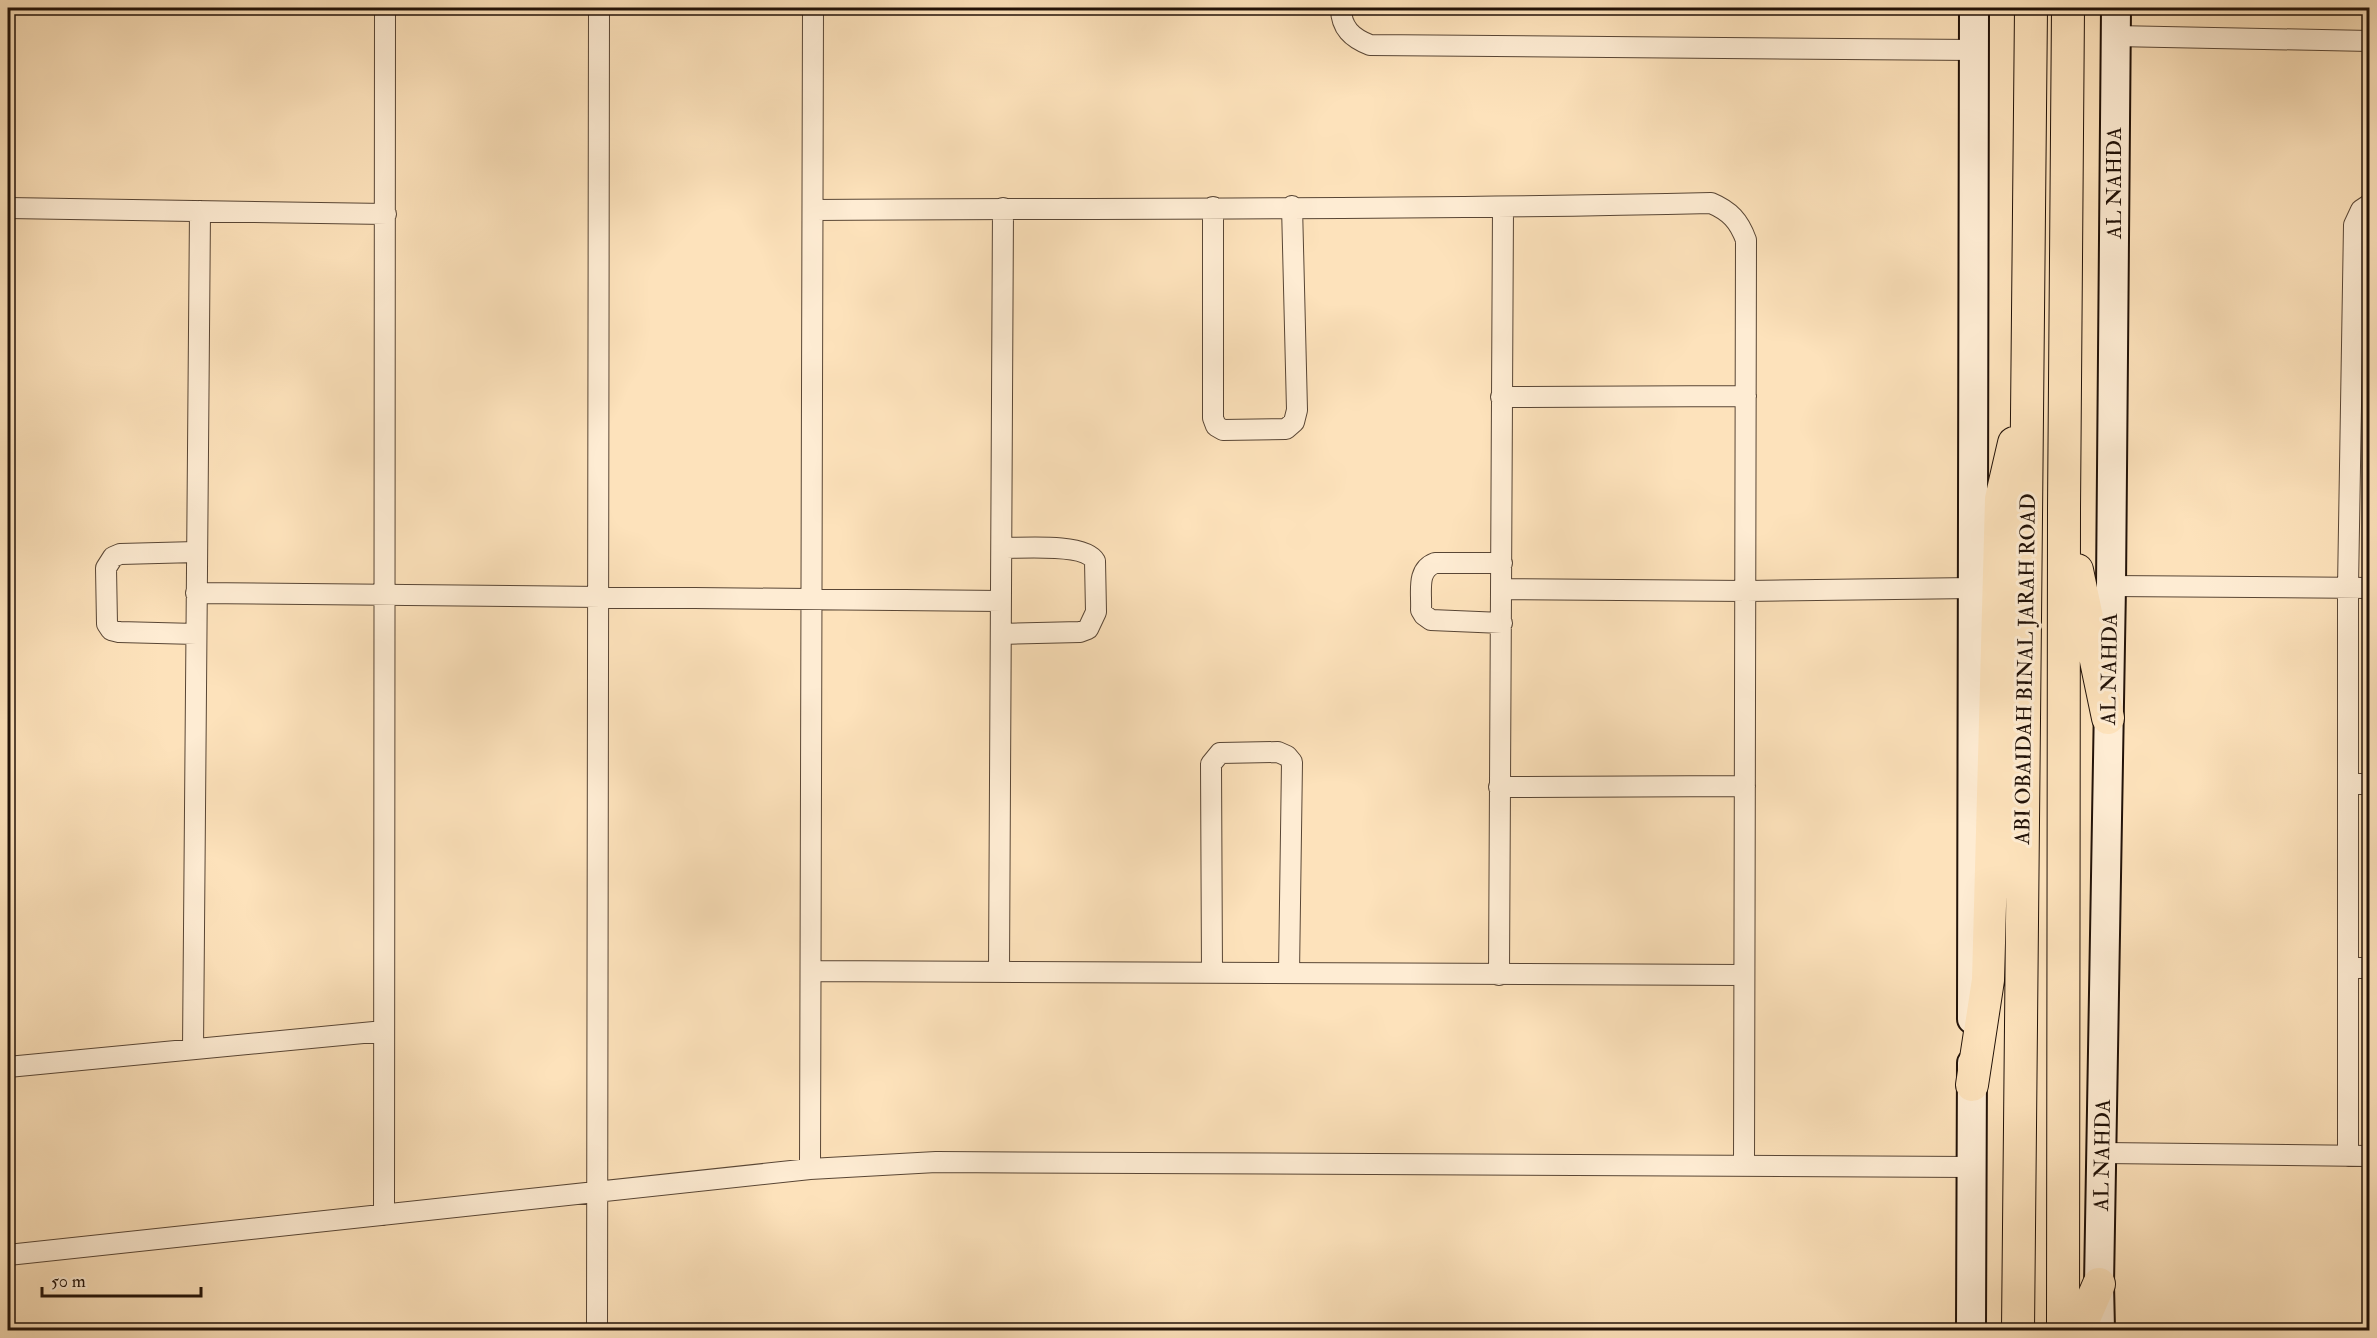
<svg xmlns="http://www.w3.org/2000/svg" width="2377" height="1338" viewBox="0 0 2377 1338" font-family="'IM FELL Double Pica',serif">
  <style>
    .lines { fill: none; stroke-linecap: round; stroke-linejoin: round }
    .minor-casing { stroke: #594635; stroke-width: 22 }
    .secondary-casing { stroke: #221208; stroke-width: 32 }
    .primary-casing { stroke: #221208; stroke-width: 34 }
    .minor { stroke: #feecd3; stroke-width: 20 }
    .secondary { stroke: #feecd3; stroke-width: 28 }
    .primary { stroke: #fde2bb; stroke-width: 32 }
    .labels { text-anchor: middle; stroke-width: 6; stroke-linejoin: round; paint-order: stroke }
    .street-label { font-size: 21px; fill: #221208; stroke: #feecd3 }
  </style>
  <rect width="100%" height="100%" fill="#fde2bb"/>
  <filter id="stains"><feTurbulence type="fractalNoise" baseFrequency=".00333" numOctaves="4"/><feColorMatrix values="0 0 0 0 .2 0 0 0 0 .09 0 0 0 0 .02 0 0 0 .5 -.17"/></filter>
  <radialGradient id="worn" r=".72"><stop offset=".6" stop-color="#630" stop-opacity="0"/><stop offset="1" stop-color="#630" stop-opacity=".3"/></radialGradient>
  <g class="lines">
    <g class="minor-casing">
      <path id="minor" d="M1341 8C1341 28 1352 38 1370 45L1974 50
        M2115 36 2370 41
        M1213 207V418L1216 426 1223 430 1286 429 1294 422 1297 410 1292 206
        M8 208 386 214
        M813 210C1112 208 1412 210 1711 203 1730 211 1739 221 1746 240L1744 1166
        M1501 397 1746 396
        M2111 586 2370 588
        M1502 589 1747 591 1973 588
        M196 593 1001 601
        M1502 623 1431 620 1424 615 1421 610C1422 592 1416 570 1435 563H1502
        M196 634 119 632 111 630 107 624 106 568 113 557 120 554 196 552
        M1001 634 1080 632 1088 629 1096 612 1095 561C1085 543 1023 548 1002 548
        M2348 784H2370
        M1499 787 1745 786
        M2348 968H2370
        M811 971 1744 975
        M999 972 1003 208
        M1212 973 1211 764 1220 753 1278 752 1287 756 1292 762 1289 973
        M1499 975 1503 208
        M193 1049 200 211
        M8 1067 384 1031
        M2103 1153 2370 1156
        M2348 1156V587L2354 225 2361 210 2370 204
        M810 1169 813 8
        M384 1215 385 8
        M8 1255 810 1169 936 1162 1971 1167
        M597 1330 599 8"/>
    </g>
    <g class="secondary-casing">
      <path id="secondary" d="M1972 1019 1974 8
        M1971 1330 1972 1063
        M2100 1330 2099 1284 2111 586 2116 8"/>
    </g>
    <g class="primary-casing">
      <path id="primary" d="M2077 570 2108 718
        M1972 1085 1988 980 2001 499 2014 443
        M2018 1330 2031 8
        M2063 1330 2064 509 2068 8
        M2079 1330 2099 1284"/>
    </g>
    <use href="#minor" class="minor"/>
    <use href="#secondary" class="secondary"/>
    <use href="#primary" class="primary"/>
  </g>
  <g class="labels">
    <g class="street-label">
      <text transform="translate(2114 183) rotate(-90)" y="7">AL NAHDA</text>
      <text transform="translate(2025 669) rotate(-89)" y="7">ABI OBAIDAH BINAL JARAH ROAD</text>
      <text transform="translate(2109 669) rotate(-89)" y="7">AL NAHDA</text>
      <text transform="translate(2102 1155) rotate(-89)" y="7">AL NAHDA</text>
    </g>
  </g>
  <rect width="2377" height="1338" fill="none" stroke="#fde2bb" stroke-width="30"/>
  <rect x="9" y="9" width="2359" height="1320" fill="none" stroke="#221208" stroke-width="3"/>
  <rect x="15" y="15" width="2347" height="1308" fill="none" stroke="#221208" stroke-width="1.5"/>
  <path d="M42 1287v9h159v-9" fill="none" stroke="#221208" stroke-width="3"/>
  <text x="51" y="1287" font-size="18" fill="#221208" stroke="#feecd3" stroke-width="4.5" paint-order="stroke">50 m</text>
  <rect width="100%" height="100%" filter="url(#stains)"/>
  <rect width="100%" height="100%" fill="url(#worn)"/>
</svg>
